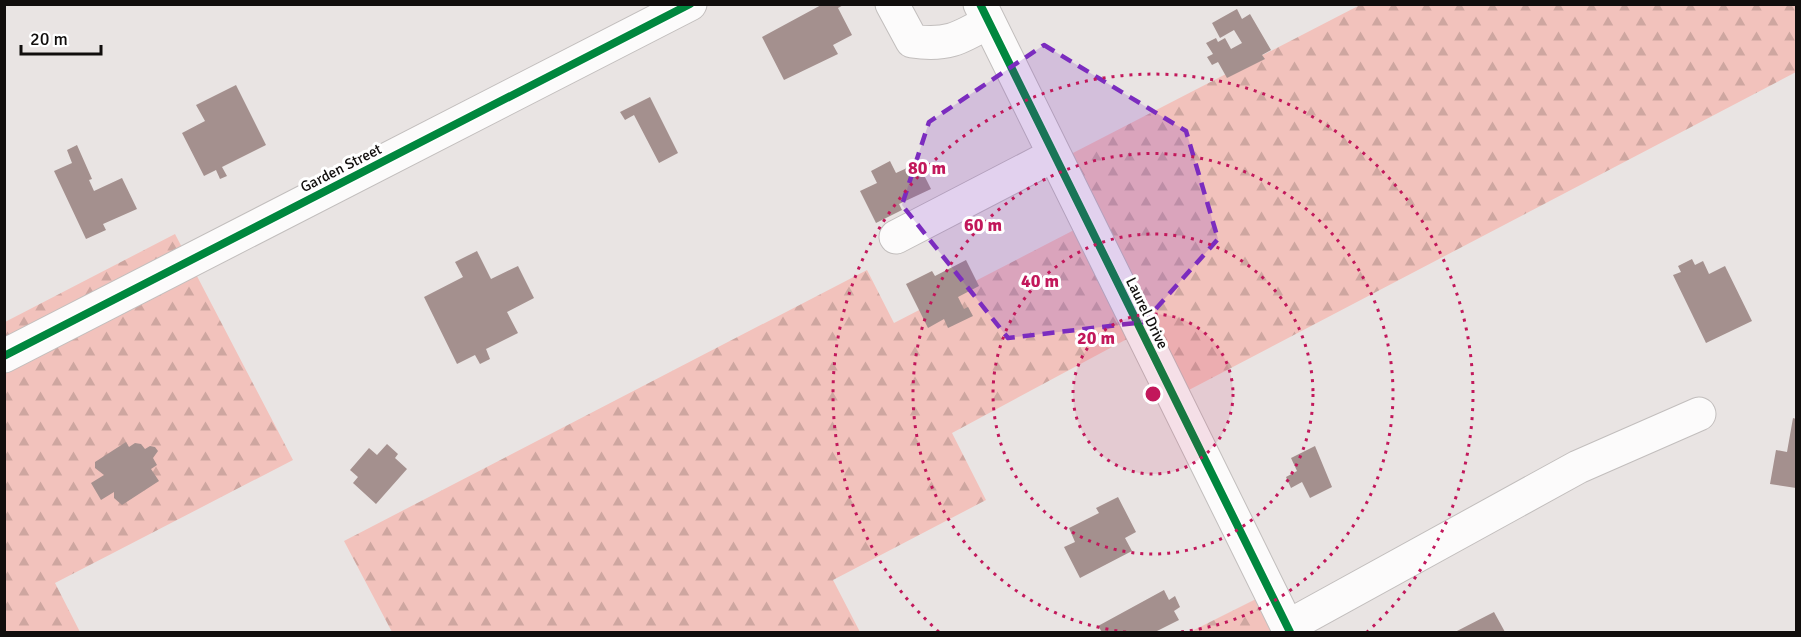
<svg xmlns="http://www.w3.org/2000/svg" width="1801" height="637" viewBox="0 0 1801 637" font-family="Signika,sans-serif">
  <style>
    .forest { fill: url(#forest-firs) }
    .building { fill: #a4908e }
    .lines { fill: none; stroke-linecap: round; stroke-linejoin: round }
    .minor-casing { stroke: #c2bebd; stroke-width: 35 }
    .minor { stroke: #fcfbfb; stroke-width: 33 }
    .cycleway-casing { stroke: #fff; stroke-width: 11 }
    .cycleway { stroke: #00873e; stroke-width: 8 }
    .marked { fill: #7b2cbf; fill-opacity: 0.2; stroke: #7b2cbf; stroke-width: 4.5; stroke-dasharray: 12 8; stroke-linejoin: round }
    .ring { fill: none; stroke: #c2185b; stroke-width: 3; stroke-dasharray: 3 6 }
    .labels { text-anchor: middle; stroke-width: 6; stroke-linejoin: round; paint-order: stroke }
    .street-label { font-size: 15px; fill: #110e0d; stroke: #fff }
    .centre { fill: #c2185b; stroke: #fff; stroke-width: 3 }
    .ring-label { font-size: 18px; text-anchor: middle; font-weight: bold; fill: #c2185b; stroke: #fff; stroke-width: 6; stroke-linejoin: round; paint-order: stroke }
  </style>
  <defs>
    <pattern id="forest-firs" width="22" height="20" patternUnits="userSpaceOnUse" patternTransform="scale(1.5)"><rect width="22" height="20" fill="#f2c2bc"/><path d="M5 1l3.5 6h-7zM16 11l3.5 6h-7z" fill="#cea6a0"/></pattern>
  </defs>
  <rect width="100%" height="100%" fill="#e9e4e3"/>
  <path class="forest" d="M1360 5H1796V72L1187 391 1071 154Z
    M1074 230 1127 339 952 433 986 500 833 580 860 632H392L344 541 867 270 894 323Z
    M175 234 293 460 55 583 80 632H5V322Z
    M1256 599 1272 632H1190Z"/>
  <path class="building" d="M823 4H845L838 8 852 35 833 45 838 54 784 80 762 37Z
    M1237 9 1242 19 1250 14 1271 50 1262 55 1265 59 1227 78 1218 62 1212 65 1207 57 1213 54 1206 43 1216 38 1218 42 1225 38 1231 49 1242 43 1234 30 1220 38 1212 23Z
    M236 85 266 145 222 167 227 176 220 179 216 170 204 176 182 133 205 121 196 105Z
    M650 97 678 153 659 163 634 115 625 120 620 112Z
    M77 145 92 179 89 180 94 191 122 178 137 209 103 224 106 230 86 239 54 171 72 163 67 150Z
    M890 161 896 173 918 163 931 189 899 204 902 210 876 223 860 191 877 183 871 171Z
    M477 251 491 279 518 266 534 298 507 312 518 333 486 349 490 359 480 364 475 355 457 364 424 297 463 277 455 262Z
    M1692 259 1695 265 1703 261 1709 274 1725 266 1752 321 1706 343 1673 275 1681 272 1678 266Z
    M966 260 979 286 958 297 964 309 968 307 973 316 948 328 944 319 928 328 906 284 932 271 935 276Z
    M1793 418 1796 419V488L1770 484 1776 450 1787 452Z
    M126 442 129 447 135 443 141 444 145 449 150 446 155 447 158 451 153 458 157 465 151 469 159 481 122 505 114 498V492L101 500 91 483 104 475 95 468V462Z
    M387 444 398 454 395 458 407 469 376 504 353 483 358 477 350 470 369 448 377 455Z
    M1315 446 1332 487 1310 498 1302 482 1291 488 1286 477 1297 471 1291 458Z
    M1118 497 1136 532 1125 538 1132 551 1080 578 1064 547 1075 542 1069 528 1099 513 1096 508Z
    M1164 590 1169 600 1175 596 1180 607 1174 611 1179 620 1155 632H1102L1098 626Z
    M1494 612 1505 632H1455Z"/>
  <g class="lines">
    <g class="minor-casing">
      <path id="minor" d="M892 4 912 41C946 46 959 39 988 22
        M980 4 1290 632
        M896 237 1054 155
        M4 356 690 4
        M1287 627 1578 467 1699 414"/>
    </g>
    <use href="#minor" class="minor"/>
    <g class="cycleway-casing">
      <path id="cycleway" d="M980 4 1290 632
        M4 356 690 4"/>
    </g>
    <use href="#cycleway" class="cycleway"/>
  </g>
  <path class="marked" d="M1044 45 1186 131 1218 239 1144 322 1008 338 902 205 929 122Z"/>
  <circle cx="1153" cy="394" r="80" fill="#c2185b" fill-opacity=".12"/>
  <g class="ring">
    <circle cx="1153" cy="394" r="80"/>
    <circle cx="1153" cy="394" r="160"/>
    <path d="M1126 632A240 240 0 1 1 1180 632"/>
    <path d="M939 632A320 320 0 1 1 1367 632"/>
  </g>
  <g class="labels">
    <g class="street-label">
      <text transform="translate(341 168) rotate(-27)" y="5">Garden Street</text>
      <text transform="translate(1147 313) rotate(64)" y="5">Laurel Drive</text>
    </g>
  </g>
  <circle cx="1153" cy="394" r="9" class="centre"/>
  <g class="ring-label">
    <text x="927" y="174">80 m</text>
    <text x="983" y="231">60 m</text>
    <text x="1040" y="287">40 m</text>
    <text x="1096" y="344">20 m</text>
  </g>
  <rect width="1801" height="637" fill="none" stroke="#110e0d" stroke-width="12"/>
  <path d="M21 45v9h80v-9" fill="none" stroke="#110e0d" stroke-width="3"/>
  <text x="30" y="45" font-size="18" fill="#110e0d" stroke="#ffffff" stroke-width="4.5" paint-order="stroke">20 m</text>
</svg>
